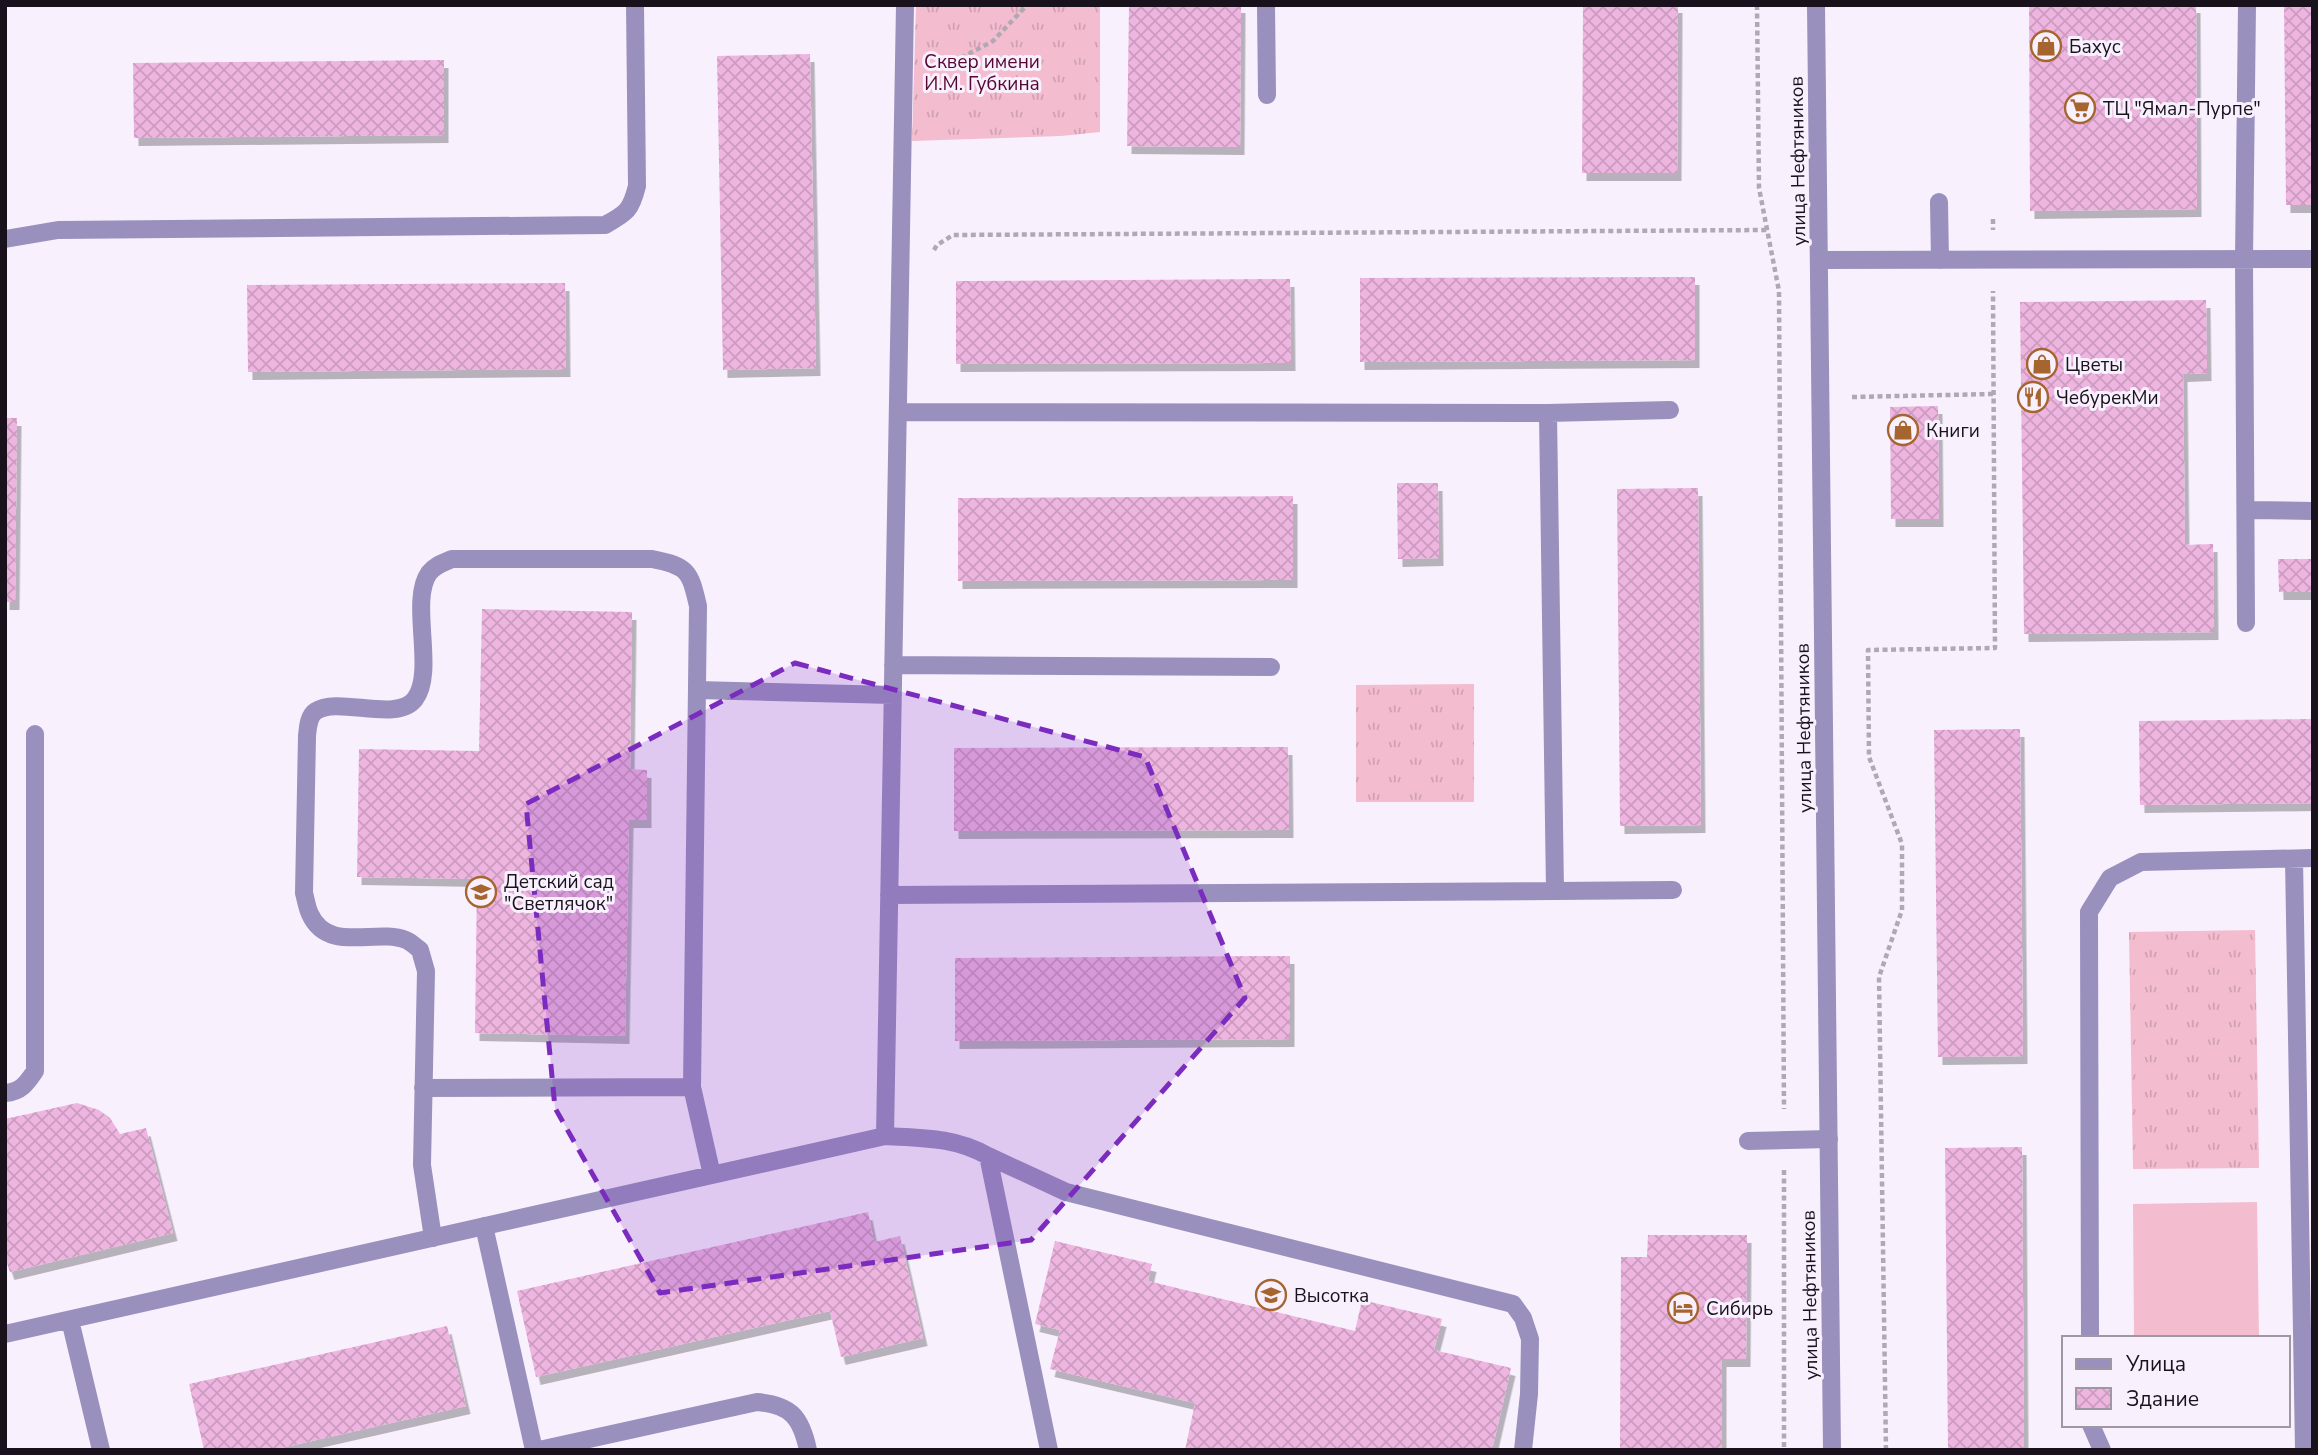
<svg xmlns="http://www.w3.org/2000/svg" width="2318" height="1455" viewBox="0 0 2318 1455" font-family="'Nunito Sans',sans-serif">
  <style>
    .grass { fill: url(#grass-tufts) }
    .garden { fill: #f3bccf }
    .building { fill: url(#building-cross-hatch); filter: url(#shadow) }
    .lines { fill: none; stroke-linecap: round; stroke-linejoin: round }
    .path { stroke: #b0a9b4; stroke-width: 4.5; stroke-dasharray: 5 3.5; stroke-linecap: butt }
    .service { stroke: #9990bd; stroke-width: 18 }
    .minor { stroke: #9990bd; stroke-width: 18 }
    .marked { fill: #7b2cbf; fill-opacity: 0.2; stroke: #7b2cbf; stroke-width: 5; stroke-dasharray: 14 9; stroke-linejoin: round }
    .labels { text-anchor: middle; stroke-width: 6; stroke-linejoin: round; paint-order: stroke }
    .poi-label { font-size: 19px; fill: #19121c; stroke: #f8f1fd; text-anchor: start }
    .park-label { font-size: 19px; fill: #560630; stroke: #f8f1fd }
    .street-label { font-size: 19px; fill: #19121c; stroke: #f8f1fd }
  </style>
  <defs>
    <pattern id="grass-tufts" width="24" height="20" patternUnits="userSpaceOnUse" patternTransform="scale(1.75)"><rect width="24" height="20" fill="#f3bccf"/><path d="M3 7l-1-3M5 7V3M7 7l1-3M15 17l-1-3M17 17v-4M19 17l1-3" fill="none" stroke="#d0a1b1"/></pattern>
    <pattern id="building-cross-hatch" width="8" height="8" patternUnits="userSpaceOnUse" patternTransform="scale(1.75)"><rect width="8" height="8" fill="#eeb5e0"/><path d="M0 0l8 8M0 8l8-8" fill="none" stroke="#cc9bc0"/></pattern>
    <filter id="shadow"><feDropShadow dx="4.5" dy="8" stdDeviation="0" flood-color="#0004"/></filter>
  </defs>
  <rect width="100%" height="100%" fill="#f8f1fd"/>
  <path class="grass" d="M916 5H1100V132L1061 136 912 141Z
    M1474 684V802H1356V685Z
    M2255 930 2259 1168 2133 1169 2129 932Z"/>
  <path class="garden" d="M2257 1202 2259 1338H2134L2133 1204Z"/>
  <path class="building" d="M1129 5H1241L1240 147 1127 146Z
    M1583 5H1678L1677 173H1582Z
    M2029 5H2196L2197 209 2030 211Z
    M2284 5H2313V205H2286Z
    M810 54 816 368 723 370 717 56Z
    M444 60V135L134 138 133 63Z
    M1695 277V360L1360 362V278Z
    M1290 279 1291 363 956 364V281Z
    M565 283 566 369 248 372 247 285Z
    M2206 300 2207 373 2183 374 2185 545 2213 544 2214 632 2024 634 2020 302Z
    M1938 406 1939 519H1891L1890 407Z
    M5 418H17L15 602H5Z
    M1397 483H1438L1439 558 1398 559Z
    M1698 488 1701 825 1620 826 1617 489Z
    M1293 496V580L958 581V498Z
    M2278 559H2313V592H2279Z
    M482 609 632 612 630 769 647 770V820H629L625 1036 475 1033 477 879 357 877 359 749 479 751Z
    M2313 719V803L2140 805 2139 721Z
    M2020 729 2023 1056 1938 1057 1934 730Z
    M1288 747 1289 830 954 831V748Z
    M1290 956V1039L955 1041V958Z
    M77 1103 99 1110 110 1118 120 1134 146 1128 173 1233 10 1272 5 1258V1119Z
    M2022 1147 2024 1450H1948L1945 1148Z
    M868 1212 874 1242 900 1236 923 1338 841 1357 830 1311 536 1377 517 1291Z
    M1648 1235H1747L1746 1359H1722V1450H1620L1621 1257H1647Z
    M1055 1241 1152 1264 1148 1281 1355 1331 1362 1300 1442 1319 1434 1350 1511 1368 1492 1450H1185L1195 1403 1050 1369 1060 1330 1035 1324Z
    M447 1326 466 1406 272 1450H204L189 1384Z"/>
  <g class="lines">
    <path class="path" d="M1757 5 1759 188 1779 291 1784 1109
      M936 60H957L993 41 1027 5
      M1993 219V230
      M934 250 937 245 953 235 1767 230
      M1852 397 1993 394
      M1784 1170V1450
      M1886 1450 1879 977 1902 910V844L1869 757 1868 650 1995 648 1993 291"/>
    <path class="service" d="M1266 5 1267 95
      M1939 202 1940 260
      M5 239 58 230 605 225C627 213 631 210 637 186L635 5
      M1819 260 2313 259
      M1548 413 1670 410
      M2247 510 2313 511
      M2246 623 2244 260 2247 5
      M893 665 1271 667
      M698 690 893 695
      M2294 859 2304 1450
      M1555 891 1673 890
      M889 895 1555 891 1548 413 898 412
      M423 1088 692 1087
      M5 1093C21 1092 27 1083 35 1071V734
      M885 1136C922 1138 955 1137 988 1156L1049 1450
      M1748 1141 1829 1139
      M988 1156 1066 1192 1513 1304 1523 1318 1530 1339 1529 1394 1523 1450
      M484 1226 534 1450
      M433 1238 422 1165 426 971 420 950C416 947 411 942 406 940 376 928 328 954 310 914 307 908 306 900 304 893L307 736C308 728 308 716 316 711 338 696 397 723 415 699 436 671 409 601 429 573 435 565 443 563 452 559H652C688 566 690 571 698 606L692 1087 712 1175
      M70 1320 101 1450
      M5 1334 885 1136 905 5
      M2090 1338 2089 912 2110 878 2141 862 2313 858
      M2091 1425 2102 1450
      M539 1450 757 1402C791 1405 801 1417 808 1450"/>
    <path class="minor" d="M1816 5 1832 1450"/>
  </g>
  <path class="marked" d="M795 663 1145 757 1245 998 1031 1240 660 1293 555 1108 526 804Z"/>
  <defs>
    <g id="shop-ring" transform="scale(1.575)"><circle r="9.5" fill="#f8f1fd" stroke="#a6652f" stroke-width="1.5"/><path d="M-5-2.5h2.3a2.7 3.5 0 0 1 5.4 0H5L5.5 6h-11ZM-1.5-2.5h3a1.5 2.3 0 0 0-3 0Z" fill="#a6652f"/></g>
    <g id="supermarket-ring" transform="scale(1.575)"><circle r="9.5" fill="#f8f1fd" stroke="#a6652f" stroke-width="1.5"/><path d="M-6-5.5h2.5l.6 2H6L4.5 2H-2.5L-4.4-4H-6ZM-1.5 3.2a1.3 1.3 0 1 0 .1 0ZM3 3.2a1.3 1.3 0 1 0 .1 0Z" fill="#a6652f"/></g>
    <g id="restaurant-ring" transform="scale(1.575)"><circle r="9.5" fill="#f8f1fd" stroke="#a6652f" stroke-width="1.5"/><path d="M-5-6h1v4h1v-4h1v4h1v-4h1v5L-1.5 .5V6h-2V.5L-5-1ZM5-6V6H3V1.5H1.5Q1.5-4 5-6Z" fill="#a6652f"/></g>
    <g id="school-ring" transform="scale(1.575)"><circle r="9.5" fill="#f8f1fd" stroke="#a6652f" stroke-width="1.5"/><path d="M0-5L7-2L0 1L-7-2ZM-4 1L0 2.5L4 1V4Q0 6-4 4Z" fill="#a6652f"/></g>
    <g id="hotel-ring" transform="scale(1.575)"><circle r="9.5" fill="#f8f1fd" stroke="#a6652f" stroke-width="1.5"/><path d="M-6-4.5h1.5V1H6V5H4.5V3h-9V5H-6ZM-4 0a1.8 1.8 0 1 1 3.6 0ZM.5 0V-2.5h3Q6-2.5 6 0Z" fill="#a6652f"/></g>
  </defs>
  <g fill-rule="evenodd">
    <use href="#shop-ring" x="2046" y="46"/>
    <use href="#supermarket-ring" x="2080" y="108"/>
    <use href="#shop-ring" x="2042" y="364"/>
    <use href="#restaurant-ring" x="2033" y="397"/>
    <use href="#shop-ring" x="1903" y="430"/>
    <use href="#school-ring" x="481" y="892"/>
    <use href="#school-ring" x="1271" y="1295"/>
    <use href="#hotel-ring" x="1683" y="1308"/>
  </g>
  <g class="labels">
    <g class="poi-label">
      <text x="2069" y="53">Бахус</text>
      <text x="2103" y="115">ТЦ "Ямал-Пурпе"</text>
      <text x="2065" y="371">Цветы</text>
      <text x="2056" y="404">ЧебурекМи</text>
      <text x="1926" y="437">Книги</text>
      <text x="504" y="888">Детский сад<tspan x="504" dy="22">"Светлячок"</tspan></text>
      <text x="1294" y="1302">Высотка</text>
      <text x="1706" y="1315">Сибирь</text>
    </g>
    <g class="park-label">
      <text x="982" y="68">Сквер имени<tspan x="982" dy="22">И.М. Губкина</tspan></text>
    </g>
    <g class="street-label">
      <text transform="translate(1797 161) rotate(-91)" y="7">улица Нефтяников</text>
      <text transform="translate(1803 728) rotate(-91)" y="7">улица Нефтяников</text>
      <text transform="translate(1809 1295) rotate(-91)" y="7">улица Нефтяников</text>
    </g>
  </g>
  <rect width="2318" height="1455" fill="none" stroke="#19121c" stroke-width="14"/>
  <rect x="2062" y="1336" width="228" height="91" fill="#f8f1fd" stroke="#9f98a3" stroke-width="2"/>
  <rect x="2076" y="1359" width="35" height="10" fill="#9990bd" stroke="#9f98a3" stroke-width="2"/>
  <text x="2126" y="1371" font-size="21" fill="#19121c">Улица</text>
  <rect x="2076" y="1388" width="35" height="21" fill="url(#building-cross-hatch)" stroke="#9f98a3" stroke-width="2"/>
  <text x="2126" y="1406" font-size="21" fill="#19121c">Здание</text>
</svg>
